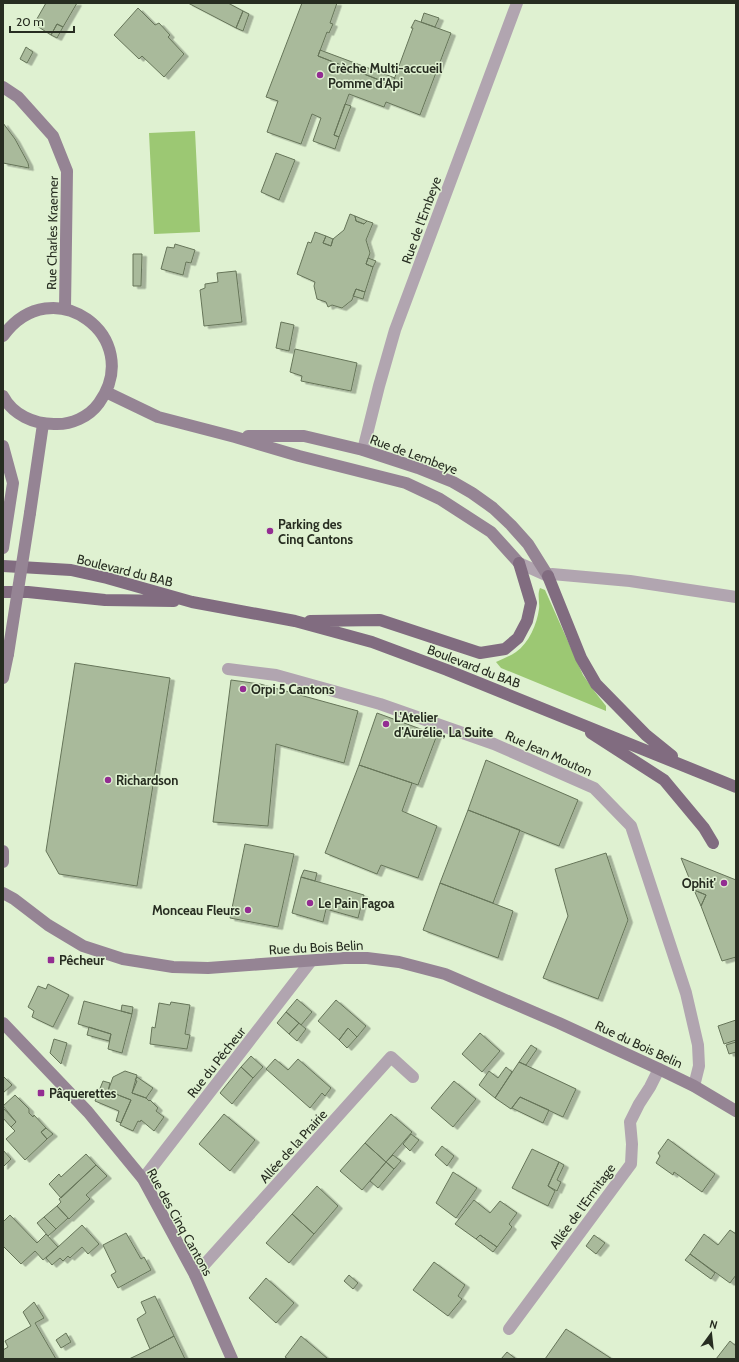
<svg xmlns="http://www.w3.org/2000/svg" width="739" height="1362" viewBox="0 0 739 1362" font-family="Cabin,sans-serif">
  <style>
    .green { fill: #9cc873 }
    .building { fill: #a9ba9b; stroke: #667559; filter: url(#shadow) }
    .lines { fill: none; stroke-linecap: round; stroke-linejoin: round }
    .lane { stroke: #b1a5b0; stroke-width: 12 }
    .street { stroke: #b1a5b0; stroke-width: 12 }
    .secondary { stroke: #958494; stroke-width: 12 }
    .primary { stroke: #816c80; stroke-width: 12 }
    .secondary-bridge { stroke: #958494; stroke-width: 12 }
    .poi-dot { fill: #932d92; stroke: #dff1d1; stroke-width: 1.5 }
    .labels { text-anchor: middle; stroke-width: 3; stroke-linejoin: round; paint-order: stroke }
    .poi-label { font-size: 13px; font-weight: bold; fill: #272d21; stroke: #dff1d1; text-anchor: start }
    .street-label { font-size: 13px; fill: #272d21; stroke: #dff1d1 }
  </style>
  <defs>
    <filter id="shadow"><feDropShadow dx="4.5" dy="2.5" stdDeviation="0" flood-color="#0004"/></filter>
  </defs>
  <rect width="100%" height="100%" fill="#dff1d1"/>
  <path class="green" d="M195 131 200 232 154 234 149 133Z
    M540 588 545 590 583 675 595 692 606 706V711L501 668 496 662C503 659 510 656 516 652 529 643 537 624 539 609 540 602 537 595 540 588Z"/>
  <path class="building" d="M46 3H77L63 27 57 24 51 35 34 24Z
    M188 3H228L243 11 236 28Z
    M302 3H337L330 23 333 24 329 33 327 32 318 56 392 85 413 28H411L415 20 451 33 420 115 386 102 384 107 349 94 334 135 339 137 335 149 313 141 321 118 312 114 301 144 267 132 278 101 266 97Z
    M138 8 155 25 159 23 170 35 168 37 184 54 164 77 142 56 139 59 114 35Z
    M243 11 249 14 243 31 236 28Z
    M424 13 439 18 435 27 421 22Z
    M57 24 63 27 57 38 51 35Z
    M26 47 33 52 27 63 20 59Z
    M320 50 395 78 392 85 318 56Z
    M345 104 351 106 339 137 334 135Z
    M3 123 15 139 28 163 29 168 3 163Z
    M276 153 295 160 279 200 261 192Z
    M350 214 355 216 356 221 364 224 367 221 373 223 366 240 370 253 366 264 373 267 365 292 356 289 352 300 342 308 332 305 328 307 326 302 317 299 314 286 315 282 297 274 308 242 311 243 315 232 326 236 323 243 331 246 333 239 344 230Z
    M355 216 367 221 364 224 356 221Z
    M326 236 333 239 331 246 323 243Z
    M175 244 195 250 191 263 186 262 183 275 161 269 167 247 174 248Z
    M133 254H142L141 286H133Z
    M368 258 376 261 373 267 366 264Z
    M236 271 242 322 204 326 200 290 205 288V284L218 282 217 273Z
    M356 289 365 292 363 299 353 296Z
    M281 322 294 325 289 351 276 348Z
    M295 349 357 363 351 391 301 381 302 376 290 372Z
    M75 663 170 678 137 886 59 874 46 851Z
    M231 680 260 684 358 711 344 763 276 744 268 826 213 822Z
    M377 713 437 735 418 785 359 765Z
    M486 760 578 800 559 846 468 810Z
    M359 765 412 783 402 811 437 826 418 878 381 865 377 874 325 853Z
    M468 810 520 830 493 903 440 883Z
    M245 844 294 854 278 927 230 918Z
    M606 853 628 920 598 999 543 978 568 916 555 869Z
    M681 858 736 880V957L722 961 701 906 706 895 694 890Z
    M304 870 317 873 315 881 301 877Z
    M301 877 364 895 358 918 326 909 323 922 292 913Z
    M440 883 513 911 498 958 423 930Z
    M694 890 706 895 701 906Z
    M48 984 69 995 53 1027 32 1017 34 1011 28 1007 38 986 46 989Z
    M297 999 312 1012 301 1025 286 1012Z
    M336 1000 366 1026 357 1037 348 1028 339 1040 318 1021Z
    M84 1001 132 1014 122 1053 108 1049 111 1034 78 1024Z
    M171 1002 190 1005 185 1034 190 1035 187 1049 150 1044 152 1027 155 1028 159 1003 170 1005Z
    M122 1005 133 1007 132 1014 121 1011Z
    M286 1012 299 1023 289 1034 277 1023Z
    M736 1020V1040L724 1044 718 1026Z
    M299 1023 306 1029 297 1041 289 1034Z
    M89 1027 111 1034 109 1041 87 1035Z
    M348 1028 357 1037 347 1048 339 1040Z
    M480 1033 500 1051 482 1072 462 1054Z
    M54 1039 67 1043 61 1064 50 1053Z
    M736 1042V1052L729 1054 726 1045Z
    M531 1045 537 1049 526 1065 519 1062Z
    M251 1056 263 1067 253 1078 241 1067Z
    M275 1059 288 1070 298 1059 331 1088 325 1096 322 1093 310 1108 266 1069Z
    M519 1062 576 1089 563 1117 520 1097 511 1109 495 1098Z
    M241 1067 253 1078 232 1104 220 1093Z
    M506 1067 512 1072 495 1098 479 1085 489 1071 498 1078Z
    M125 1071 137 1075 132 1093 146 1098 149 1101 150 1100 158 1108 156 1111 164 1117 154 1131 141 1120 140 1122 138 1121 133 1131 120 1125 131 1100 108 1091 113 1077Z
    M3 1076 12 1085 3 1093Z
    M137 1077 153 1088 146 1098 132 1093 137 1081 135 1080Z
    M103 1081 110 1083 108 1091 131 1100 121 1123 116 1121 119 1111 95 1101Z
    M454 1081 476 1099 453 1127 431 1108Z
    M15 1095 29 1109V1113L33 1117 34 1115 46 1128 41 1132 47 1139 25 1160 6 1139 15 1131 11 1127 16 1122 3 1106Z
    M520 1097 549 1110 543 1123 512 1108Z
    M3 1108 16 1122 11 1127 3 1118Z
    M224 1114 255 1140 230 1171 199 1144Z
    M391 1114 412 1132 386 1162 365 1143Z
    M46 1128 53 1134 47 1139 41 1132Z
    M411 1134 419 1140 410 1151 403 1144Z
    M668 1139 715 1174 702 1192 674 1172 673 1175 656 1163 660 1156 658 1153Z
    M365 1143 386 1162 362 1190 340 1171Z
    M442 1146 454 1156 447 1166 435 1155Z
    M532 1149 559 1162 548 1186 555 1191 548 1206 512 1188Z
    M3 1150 11 1159 3 1167Z
    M86 1154 96 1165 61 1198 49 1184 59 1174 61 1177Z
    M393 1155 401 1161 394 1169 386 1162Z
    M386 1162 394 1169 378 1188 370 1181Z
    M559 1162 564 1165 557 1180 561 1182 557 1191 548 1186Z
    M96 1165 107 1176 86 1195 90 1199 69 1219 57 1206 61 1202 59 1199Z
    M453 1172 477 1188 456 1218 436 1203Z
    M317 1186 338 1206 314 1234 292 1214Z
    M474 1200 490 1213 500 1201 517 1213 509 1224 512 1227 497 1247 480 1235 476 1239 455 1224Z
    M57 1206 68 1218 56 1229 44 1217Z
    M292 1214 314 1234 289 1263 266 1243Z
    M10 1215 37 1243 46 1234 58 1247 43 1260 35 1251 21 1264 3 1246V1222Z
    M44 1217 56 1229 48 1236 37 1223Z
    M82 1225 99 1244 88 1254 82 1247 70 1258 68 1256 63 1261 60 1258 52 1265 46 1258Z
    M730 1230 736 1234V1275L730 1283 690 1254 704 1234 718 1245Z
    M126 1233 141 1259 144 1257 151 1270 118 1288 111 1275 116 1272 103 1245Z
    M480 1235 497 1247 493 1252 476 1239Z
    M594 1235 605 1243 596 1254 586 1246Z
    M690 1254 715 1273 711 1279 685 1260Z
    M434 1262 465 1285 458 1296 462 1299 448 1316 413 1290Z
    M349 1275 358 1283 353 1289 344 1281Z
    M266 1278 294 1303 276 1323 249 1298Z
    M155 1296 174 1336 150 1349 137 1319 146 1313 141 1302Z
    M34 1302 44 1318 35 1323 56 1359H3V1350L8 1347 5 1341 31 1326 23 1312Z
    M566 1329 612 1359H545Z
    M66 1333 71 1342 61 1348 56 1340Z
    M174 1336 185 1359H129L150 1349Z
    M301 1336 328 1359H288L285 1357Z
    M730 1341 736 1346V1359H716Z
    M507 1352 516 1359H501Z"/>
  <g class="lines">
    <path class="lane" d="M363 450 379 386 395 330 517 3"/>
    <path class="street" d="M519 563 548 576 552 574 630 581 736 597
      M228 669 276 675 380 704 494 744 594 788 631 826 686 993 698 1045 699 1066 694 1086
      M143 1179 311 961
      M195 1275 391 1057 413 1077
      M509 1329 631 1164 632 1144 630 1122 639 1104 650 1087 659 1069"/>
    <path class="secondary" d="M3 87 18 97 53 136 67 171 65 309
      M3 336C52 268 146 337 99 403 89 417 71 425 54 424 34 424 13 415 3 396
      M106 392 158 417 235 437 299 456 406 483 440 499 491 532 519 563
      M248 436H304L363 450 418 468 453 482 472 493 493 508 511 525 528 544 548 576
      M3 446 13 483 3 548
      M30 513 43 424
      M3 678 8 654
      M3 851V862
      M3 893 14 899 48 925 83 946 123 959 173 967 208 968 344 958H367L399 962 445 974 559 1023 659 1069 694 1086 736 1111
      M3 1023 88 1112 143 1179 195 1275 232 1359"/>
    <path class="primary" d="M3 566 71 570 107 578 192 602 295 621 372 642 447 670 736 787
      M548 576 581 658 596 684 646 735 672 756
      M3 592H28L105 600 174 601
      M310 621 380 620 480 653 505 649 518 638 527 621 531 603 519 563
      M591 733 664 780 704 828 713 843"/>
    <path class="secondary-bridge" d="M8 654 30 513"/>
  </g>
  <g class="poi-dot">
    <circle cx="320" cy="75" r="4"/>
    <circle cx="270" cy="531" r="4"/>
    <circle cx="243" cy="689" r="4"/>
    <circle cx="386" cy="724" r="4"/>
    <circle cx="108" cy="780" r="4"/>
    <circle cx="724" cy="883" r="4"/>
    <circle cx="310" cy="903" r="4"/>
    <circle cx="248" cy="910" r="4"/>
    <rect x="47" y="956" width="8" height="8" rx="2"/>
    <rect x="37" y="1089" width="8" height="8" rx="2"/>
  </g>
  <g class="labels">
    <g class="poi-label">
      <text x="328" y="73">Crèche Multi-accueil<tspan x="328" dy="15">Pomme d'Api</tspan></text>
      <text x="278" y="529">Parking des<tspan x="278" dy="15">Cinq Cantons</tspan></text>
      <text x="251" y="694">Orpi 5 Cantons</text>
      <text x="394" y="722">L'Atelier<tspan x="394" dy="15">d'Aurélie, La Suite</tspan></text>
      <text x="116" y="785">Richardson</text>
      <text x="716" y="888" text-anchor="end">Ophit'</text>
      <text x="318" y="908">Le Pain Fagoa</text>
      <text x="240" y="915" text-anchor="end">Monceau Fleurs</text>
      <text x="59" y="965">Pêcheur</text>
      <text x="49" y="1098">Pâquerettes</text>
    </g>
    <g class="street-label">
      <text transform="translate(421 220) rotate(-70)" y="5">Rue de l'Embeye</text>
      <text transform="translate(52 233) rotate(-89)" y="5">Rue Charles Kraemer</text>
      <text transform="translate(414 454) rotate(20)" y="5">Rue de Lembeye</text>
      <text transform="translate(125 570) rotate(14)" y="5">Boulevard du BAB</text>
      <text transform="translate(474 666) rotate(21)" y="5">Boulevard du BAB</text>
      <text transform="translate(549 753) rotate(24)" y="5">Rue Jean Mouton</text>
      <text transform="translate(316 947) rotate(-3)" y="5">Rue du Bois Belin</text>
      <text transform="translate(639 1044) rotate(25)" y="5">Rue du Bois Belin</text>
      <text transform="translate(216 1062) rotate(-52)" y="5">Rue du Pêcheur</text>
      <text transform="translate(293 1146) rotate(-48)" y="5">Allée de la Prairie</text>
      <text transform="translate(582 1206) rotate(-54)" y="5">Allée de l'Ermitage</text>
      <text transform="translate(180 1222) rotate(61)" y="5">Rue des Cinq Cantons</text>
    </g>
  </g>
  <rect width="739" height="1362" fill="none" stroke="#272d21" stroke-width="8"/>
  <g transform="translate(711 1334) rotate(15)" stroke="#dff1d1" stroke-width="3" paint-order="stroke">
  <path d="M0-3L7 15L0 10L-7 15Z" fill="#272d21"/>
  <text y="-6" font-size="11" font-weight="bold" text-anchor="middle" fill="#272d21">N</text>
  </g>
  <path d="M10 26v6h64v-6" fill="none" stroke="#272d21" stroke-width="2"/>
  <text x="16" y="26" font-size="12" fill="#272d21" stroke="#dff1d1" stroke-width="3" paint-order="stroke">20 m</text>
</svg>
